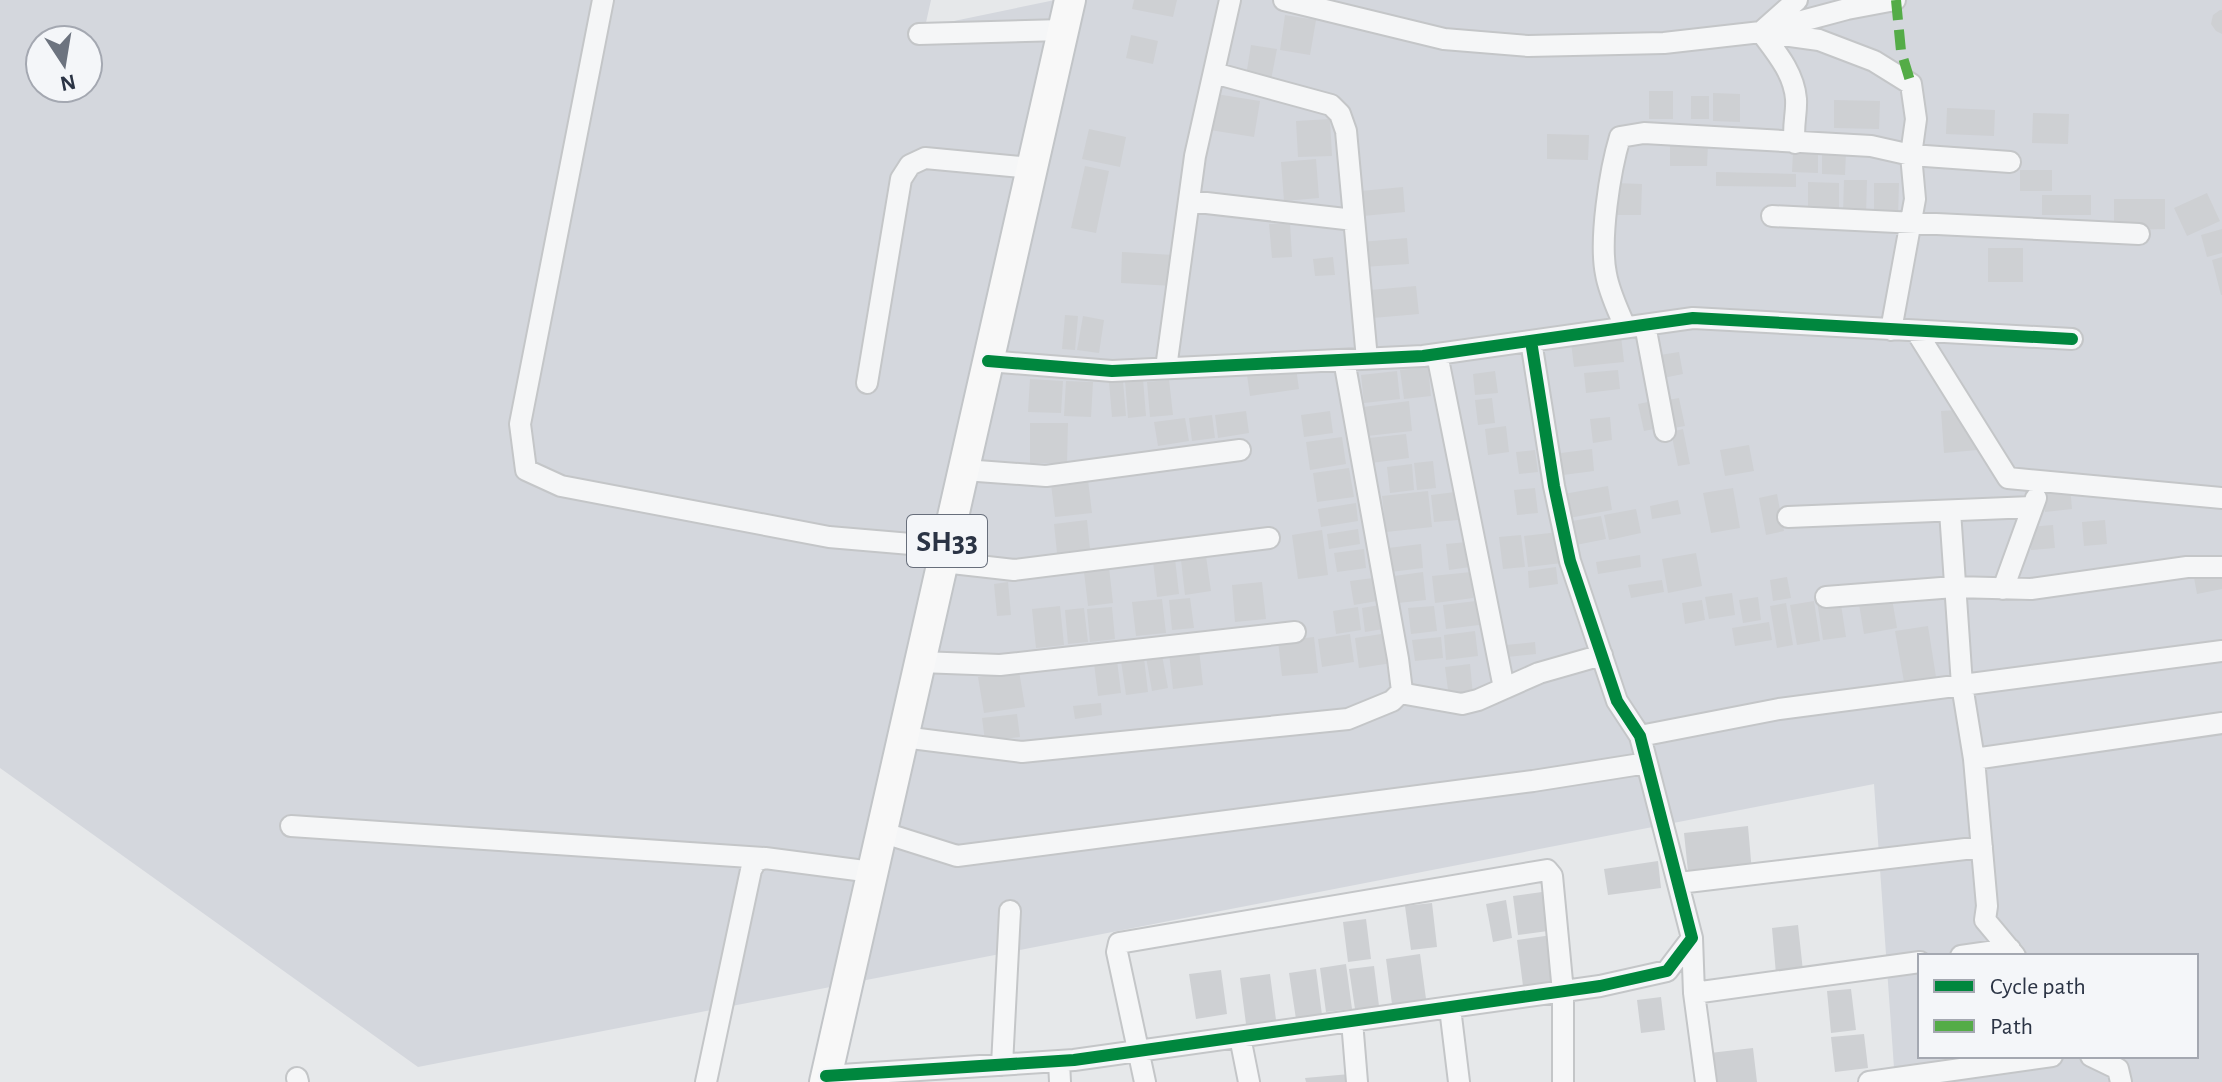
<svg xmlns="http://www.w3.org/2000/svg" width="2222" height="1082" viewBox="0 0 2222 1082" font-family="'Alegreya Sans',sans-serif">
  <style>
    .built { fill: #d4d7dd; fill-rule: evenodd }
    .building { fill: #ced0d3 }
    .lines { fill: none; stroke-linecap: round; stroke-linejoin: round }
    .minor-casing { stroke: #c4c6c8; stroke-width: 24 }
    .primary-casing { stroke: #c2c5c8; stroke-width: 34 }
    .minor { stroke: #f5f6f7; stroke-width: 20 }
    .primary { stroke: #f8f8f8; stroke-width: 30 }
    .quiet { stroke: #54ac47; stroke-width: 10; stroke-dasharray: 20 10; stroke-linecap: butt }
    .cycleway-casing { stroke: #f4f6f9; stroke-width: 17 }
    .cycleway { stroke: #00873e; stroke-width: 12 }
    .labels { text-anchor: middle; stroke-width: 6; stroke-linejoin: round; paint-order: stroke }
    .shield { fill: #f4f6f9; stroke: #676e7b; stroke-width: 2 }
    .shield-label { font-size: 30px; font-weight: bold; fill: #2b3445 }
  </style>
  <rect width="100%" height="100%" fill="#e6e8ea"/>
  <path class="built" d="M0 0H931L925 27 1055 0H2222V1082H1895L1874 784 418 1067 0 768ZM40 40H88V88H40ZM1920 956H2196V1056H1920Z"/>
  <path class="building" d="M1134 0H1177L1173 17 1132 9Z
    M2220 10H2222V34L2216 31 2211 24 2213 15Z
    M1285 15 1316 20 1310 55 1280 50Z
    M1131 35 1158 41 1153 64 1126 58Z
    M1251 45 1277 49 1271 80 1246 76Z
    M1649 91H1673V119H1649Z
    M1713 93 1740 94V122L1713 121Z
    M1216 94 1260 101 1254 137 1210 130Z
    M1691 96H1709V119H1691Z
    M1834 100 1880 101 1879 129 1834 128Z
    M1947 108 1995 110 1994 136 1946 134Z
    M2033 113 2069 114 2068 144 2032 143Z
    M1330 119 1332 156 1298 157 1296 121Z
    M1089 129 1126 137 1120 167 1082 159Z
    M1547 134 1589 135 1588 160 1547 159Z
    M1670 144H1708L1707 166H1670Z
    M1822 151H1846L1845 175 1822 174Z
    M1793 152H1818V173L1792 172Z
    M1316 159 1319 198 1284 201 1281 162Z
    M1085 166 1109 171 1096 233 1071 228Z
    M2020 170H2052V191H2020Z
    M1716 172 1796 174V187L1716 186Z
    M1844 180H1867L1866 215 1843 214Z
    M1808 182 1839 183V209H1808Z
    M1615 183 1642 184 1641 215H1614Z
    M1874 183H1899L1898 217 1874 216Z
    M1403 187 1405 212 1363 216 1361 191Z
    M2207 193 2220 221 2187 236 2174 208Z
    M2042 195H2091V215H2042Z
    M2114 199H2165V229L2114 230Z
    M1290 223 1292 257 1272 258 1269 224Z
    M2222 229V253L2207 257 2201 235Z
    M1407 238 1409 264 1363 267 1361 242Z
    M1988 248H2023V282H1988Z
    M1122 252 1174 255 1173 286 1121 283Z
    M1333 257 1335 275 1315 276 1313 259Z
    M2222 257V295H2221L2212 260Z
    M1416 286 1419 314 1361 319 1359 291Z
    M1065 315 1078 316 1075 350 1062 349Z
    M1083 316 1104 320 1099 353 1077 350Z
    M1621 336 1624 362 1574 367 1571 342Z
    M1679 352 1683 374 1658 379 1654 356Z
    M1428 367 1431 396 1404 399 1400 370Z
    M1296 368 1299 389 1250 396 1247 375Z
    M1618 370 1620 389 1586 393 1584 373Z
    M1397 371 1400 399 1364 403 1361 375Z
    M1495 371 1498 393 1475 395 1473 374Z
    M1030 379 1063 381 1061 413 1028 412Z
    M1143 379 1146 416 1128 418 1125 381Z
    M1169 380 1173 415 1150 417 1147 382Z
    M1066 381 1093 382 1091 417 1064 416Z
    M1123 381 1126 416 1112 417 1109 382Z
    M1492 398 1495 423 1478 425 1475 400Z
    M1679 398 1685 426 1668 429 1662 401Z
    M1409 401 1412 431 1367 436 1363 407Z
    M1653 401 1659 428 1644 431 1638 404Z
    M1974 409 1977 450 1944 453 1941 411Z
    M1246 411 1249 433 1218 438 1215 415Z
    M1330 411 1333 433 1304 437 1301 415Z
    M1212 415 1215 438 1192 441 1189 418Z
    M1610 417 1612 440 1593 443 1590 419Z
    M1185 418 1189 441 1158 446 1154 422Z
    M1030 423H1068L1067 463H1030Z
    M1506 426 1509 452 1488 455 1485 429Z
    M1683 429 1690 464 1678 466 1671 432Z
    M1406 434 1409 458 1371 463 1369 438Z
    M1342 437 1346 464 1310 470 1306 442Z
    M1749 445 1754 471 1725 476 1720 450Z
    M1592 449 1594 471 1563 475 1561 453Z
    M1535 450 1538 472 1519 474 1516 452Z
    M1433 461 1436 488 1417 490 1414 463Z
    M1412 464 1414 490 1390 493 1387 467Z
    M1349 468 1354 497 1317 502 1313 473Z
    M2069 476 2072 509 2045 512 2042 478Z
    M1088 480 1092 513 1055 517 1051 484Z
    M1608 486 1612 510 1569 518 1564 494Z
    M1535 488 1538 513 1517 515 1514 490Z
    M1733 488 1740 528 1711 533 1703 493Z
    M1428 491 1432 527 1386 532 1382 496Z
    M1455 492 1458 520 1434 522 1431 495Z
    M1777 494 1784 531 1766 535 1759 498Z
    M1678 500 1681 514 1652 519 1650 506Z
    M1356 503 1358 521 1321 527 1318 509Z
    M1636 509 1641 533 1609 540 1604 515Z
    M1601 516 1606 539 1576 545 1572 521Z
    M1087 520 1090 549 1057 553 1054 524Z
    M2105 520 2107 544 2084 546 2082 522Z
    M2053 525 2055 548 2031 550 2029 527Z
    M1358 529 1360 544 1329 549 1327 534Z
    M1322 530 1328 575 1298 579 1292 535Z
    M1559 532 1562 563 1528 567 1524 536Z
    M1521 535 1525 567 1503 569 1499 537Z
    M1467 542 1470 567 1449 570 1446 544Z
    M1421 544 1423 568 1391 572 1388 548Z
    M1364 549 1366 568 1337 572 1334 553Z
    M1696 553 1702 586 1668 593 1662 559Z
    M1640 555 1641 567 1598 574 1596 562Z
    M1206 556 1211 591 1185 595 1181 560Z
    M2222 556V589L2197 594 2191 561Z
    M1175 559 1179 594 1157 597 1153 561Z
    M1556 567 1558 584 1529 588 1528 571Z
    M1109 568 1113 603 1088 606 1084 572Z
    M1423 572 1426 600 1398 603 1394 576Z
    M1471 572 1473 598 1435 603 1432 576Z
    M1787 577 1791 598 1773 601 1770 580Z
    M1373 578 1377 601 1354 605 1350 581Z
    M1662 580 1664 592 1631 598 1628 585Z
    M1008 582 1011 615 997 616 994 584Z
    M1262 582 1266 619 1235 622 1232 585Z
    M1732 593 1735 615 1709 619 1705 597Z
    M1891 593 1897 628 1864 634 1858 598Z
    M1758 597 1761 620 1743 623 1739 600Z
    M1190 598 1194 628 1172 630 1169 600Z
    M1840 598 1846 637 1823 640 1817 601Z
    M1162 599 1166 633 1136 636 1132 602Z
    M1702 600 1705 620 1685 624 1682 603Z
    M1476 601 1479 625 1446 629 1443 605Z
    M1814 601 1820 641 1797 645 1790 605Z
    M1786 603 1793 645 1777 648 1770 606Z
    M1380 605 1383 629 1365 632 1362 608Z
    M1060 606 1064 645 1036 648 1032 609Z
    M1434 606 1437 631 1411 634 1408 608Z
    M1112 607 1115 639 1090 642 1087 609Z
    M1358 607 1361 630 1336 634 1333 611Z
    M1084 608 1088 642 1068 644 1065 610Z
    M1769 622 1772 640 1735 646 1732 628Z
    M1928 626 1936 677 1904 682 1895 631Z
    M1475 631 1478 656 1446 660 1444 635Z
    M1388 633 1392 663 1359 668 1355 638Z
    M1350 634 1354 662 1322 667 1318 639Z
    M1314 637 1318 673 1282 676 1278 641Z
    M1441 637 1443 658 1415 661 1412 640Z
    M1535 642 1536 654 1507 657 1506 645Z
    M1199 650 1203 685 1173 689 1169 653Z
    M1162 655 1168 688 1152 691 1146 657Z
    M1144 658 1148 692 1126 695 1121 661Z
    M1117 660 1121 693 1098 696 1094 663Z
    M1470 664 1473 695 1449 697 1445 667Z
    M1019 671 1025 707 984 713 978 677Z
    M1101 703 1102 715 1075 719 1073 706Z
    M1017 714 1020 737 985 741 982 718Z
    M1748 826 1753 884 1690 891 1684 833Z
    M1658 861 1661 888 1608 895 1604 869Z
    M1542 892 1548 931 1518 935 1513 896Z
    M1506 900 1512 938 1493 942 1486 904Z
    M1432 903 1437 947 1411 950 1405 906Z
    M1366 919 1371 959 1348 962 1343 922Z
    M1798 925 1803 971 1776 974 1772 928Z
    M1552 935 1558 980 1523 986 1517 940Z
    M1420 954 1426 999 1392 1004 1386 959Z
    M1346 964 1352 1009 1326 1012 1320 968Z
    M1374 966 1379 1006 1355 1009 1349 969Z
    M1316 969 1322 1015 1296 1019 1289 973Z
    M1221 970 1227 1014 1196 1019 1189 974Z
    M1270 974 1276 1020 1246 1024 1240 978Z
    M1851 989 1856 1030 1831 1033 1827 991Z
    M1661 997 1665 1030 1641 1033 1637 1000Z
    M1864 1034 1868 1068 1835 1072 1831 1037Z
    M1753 1048 1757 1082H1713L1710 1053Z
    M1350 1074 1351 1082H1306L1305 1078Z"/>
  <g class="lines">
    <g class="minor-casing">
      <path id="minor" d="M603 0 520 424 526 470 561 486 829 537 946 547
        M1284 0 1444 39 1528 46 1664 43 1761 32 1847 9 1895 0
        M1797 0 1761 32 1819 40 1874 61 1911 84 1916 119 1911 155 1915 199 1891 330
        M1761 32C1776 52 1794 73 1796 99 1797 114 1792 127 1795 143
        M919 34 1063 30
        M1214 73 1331 105 1340 114 1346 131 1367 359
        M1189 201 1354 220
        M1772 216 2139 234
        M1645 325 1665 431
        M1625 327C1618 310 1609 292 1606 274 1599 240 1610 170 1620 137L1644 133 1871 146 1911 155 2010 162
        M1916 331 2008 478 2222 498
        M1437 354 1504 688
        M988 361 1112 371 1423 356 1693 318 2072 339
        M1166 368 1195 156 1230 0
        M867 383 901 179 910 165 925 158 1032 168
        M964 470 1046 476 1240 450
        M1950 511 1962 685 1974 759 1987 906 1985 920 2015 956
        M1788 517 2032 507
        M943 562 1014 570 1269 538
        M2003 589 2036 498
        M1826 597 1954 587 2031 589 2187 567H2222
        M920 662 1000 665 1295 632
        M1400 693 1462 704 1478 700 1539 673 1602 655
        M1640 736 1779 709 2222 651
        M903 737 1022 752 1348 719 1392 701 1402 691 1398 659 1344 360
        M1974 759 2222 723
        M291 826 765 858
        M881 832 957 856 1533 781 1647 763
        M1679 883 1982 847
        M1692 938 1694 993 1706 1082
        M1961 956 2010 949
        M1694 993 1920 962
        M1450 1008 1459 1082
        M1352 1021 1357 1082
        M1240 1037 1249 1082
        M2091 1056 2118 1069 2121 1082
        M1059 1061 1060 1082
        M1002 1065 1010 911
        M826 1076 1074 1060 1600 986 1667 971 1692 938 1640 736 1617 701 1570 561 1554 486 1531 341
        M297 1078 298 1082
        M706 1082 751 870 756 861 765 858 872 872
        M1145 1082 1117 952 1119 943 1547 870 1552 876 1563 992V1082
        M1869 1082 2052 1056"/>
    </g>
    <g class="primary-casing">
      <path id="primary" d="M825 1082 1070 0"/>
    </g>
    <use href="#minor" class="minor"/>
    <use href="#primary" class="primary"/>
    <path class="quiet" d="M1896 0 1901 51 1911 84"/>
    <g class="cycleway-casing">
      <path id="cycleway" d="M988 361 1112 371 1423 356 1693 318 2072 339
        M826 1076 1074 1060 1600 986 1667 971 1692 938 1640 736 1617 701 1570 561 1554 486 1531 341"/>
    </g>
    <use href="#cycleway" class="cycleway"/>
  </g>
  <g class="labels">
    <rect class="shield" x="907" y="515" width="80" height="52" rx="6"/>
    <g class="shield-label">
      <text x="947" y="551">SH33</text>
    </g>
  </g>
  <rect x="1918" y="954" width="280" height="104" fill="#f4f6f9" stroke="#a4a8b1" stroke-width="2"/>
  <rect x="1934" y="980" width="40" height="12" fill="#00873e" stroke="#a4a8b1" stroke-width="2"/>
  <text x="1990" y="994" font-size="24" fill="#2b3445">Cycle path</text>
  <rect x="1934" y="1020" width="40" height="12" fill="#54ac47" stroke="#a4a8b1" stroke-width="2"/>
  <text x="1990" y="1034" font-size="24" fill="#2b3445">Path</text>
  <g transform="translate(64 64) rotate(168)"><circle r="38" fill="#f4f6f9" stroke="#a4a8b1" stroke-width="2"/>
  <path d="M0-6L14 30L0 20L-14 30Z" fill="#6c737f"/>
  <text y="-12" font-size="22" font-weight="bold" text-anchor="middle" fill="#2b3445">N</text>
  </g>
</svg>
